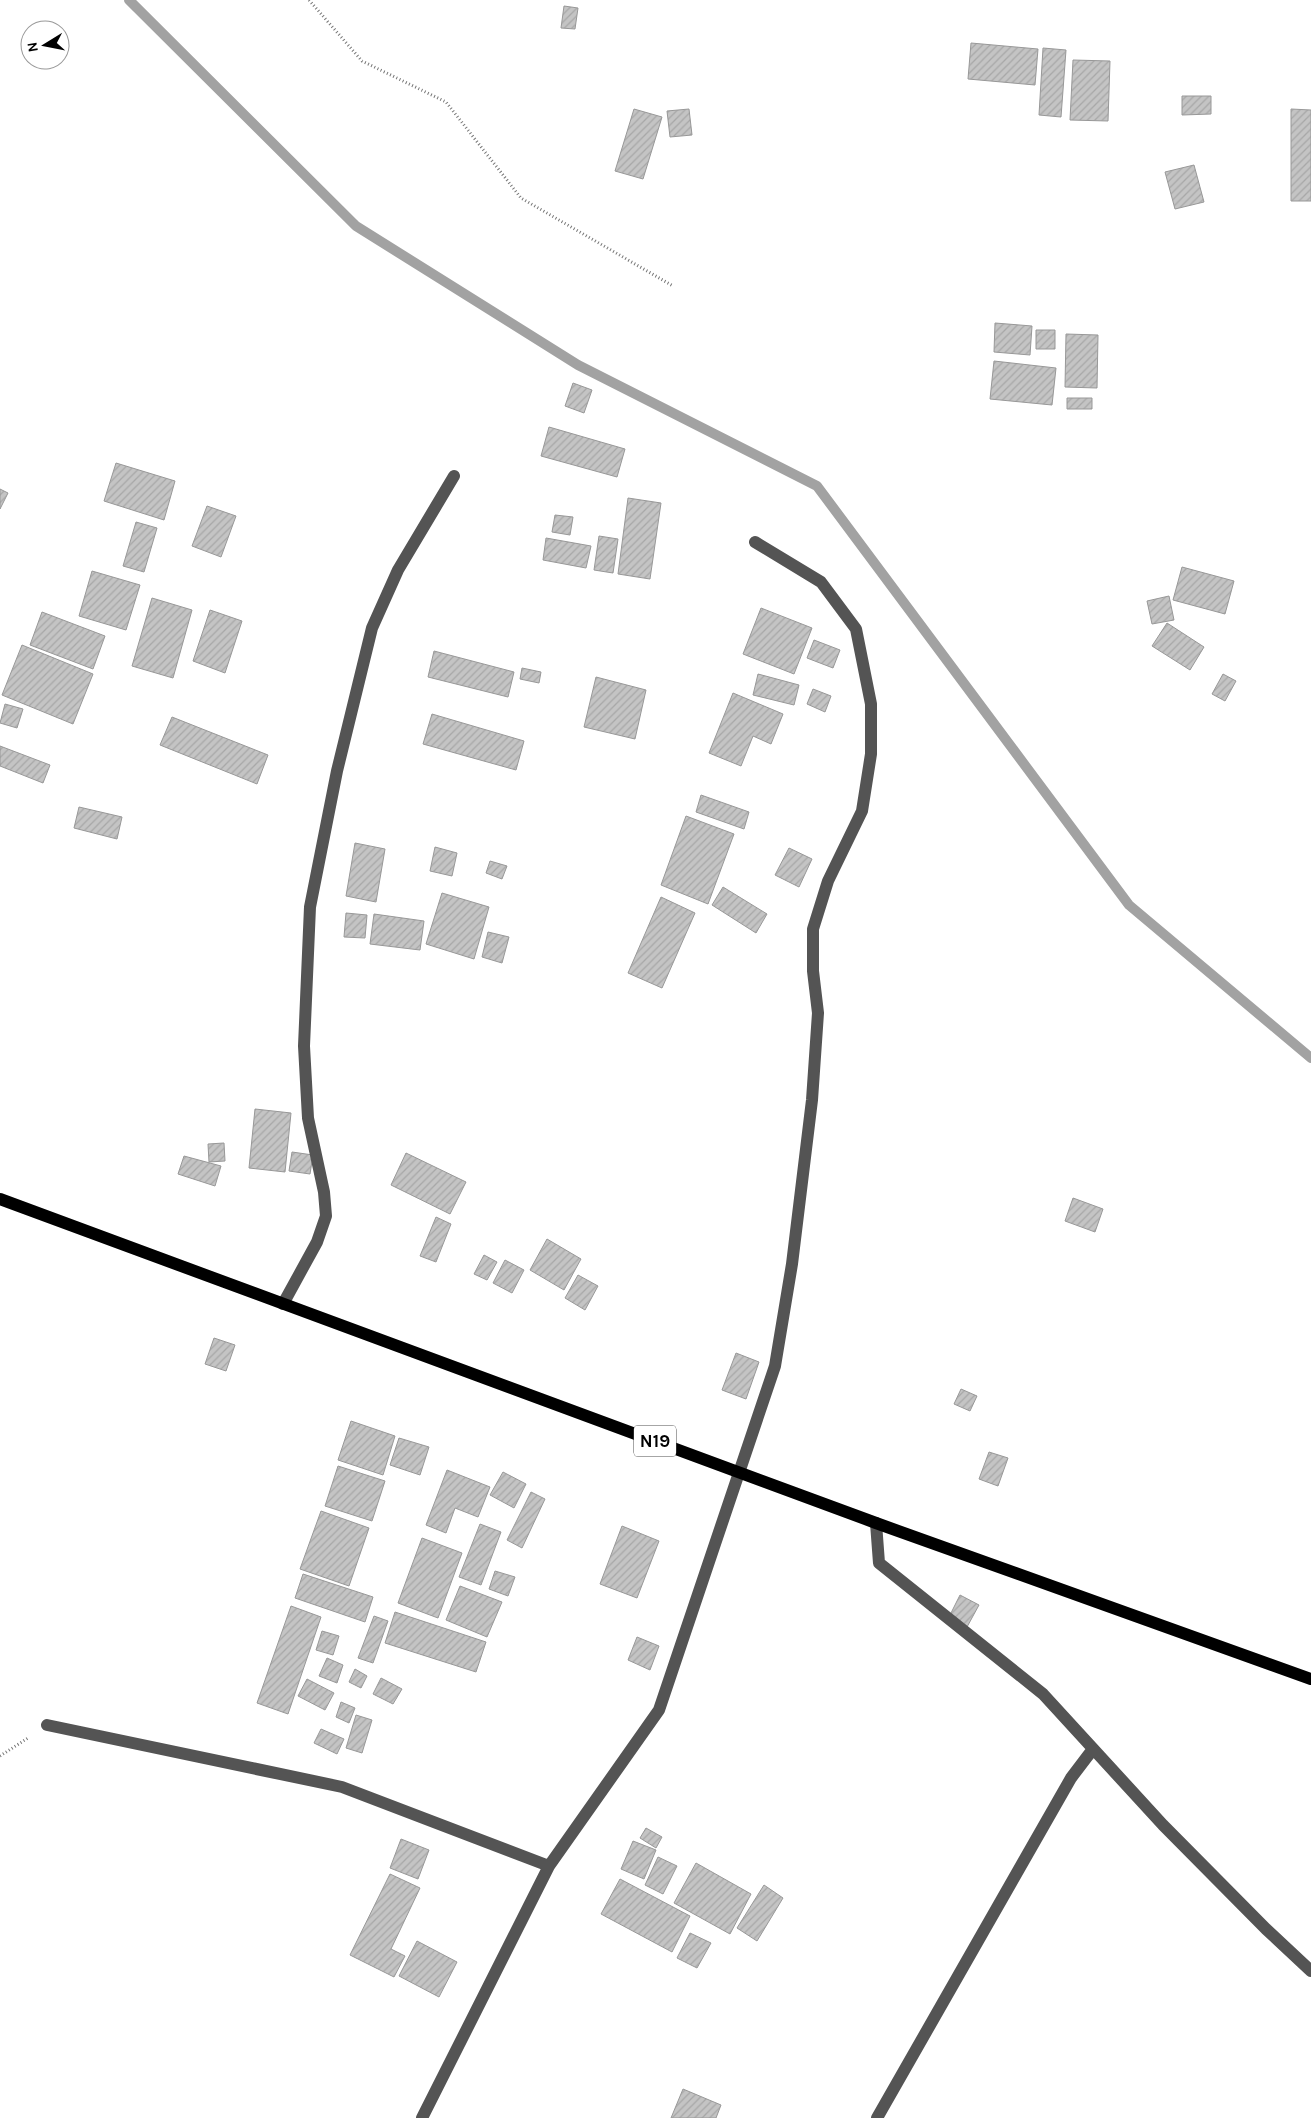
<svg xmlns="http://www.w3.org/2000/svg" width="1311" height="2118" viewBox="0 0 1311 2118" font-family="Karla,sans-serif">
  <style>
    .lines { fill: none; stroke-linecap: round; stroke-linejoin: round }
    .stream { stroke: #a2a2a2; stroke-width: 10 }
    .building { fill: url(#building-hatch); stroke: #989898 }
    .path { stroke: #767676; stroke-width: 3; stroke-dasharray: 1 2.5; stroke-linecap: butt }
    .minor { stroke: #545454; stroke-width: 12 }
    .major { stroke: #000; stroke-width: 12 }
    .labels { text-anchor: middle; stroke-width: 4; stroke-linejoin: round; paint-order: stroke }
    .shield { fill: #fff; stroke: #4c4c4c; stroke-width: 1 }
    .shield-label { font-size: 18px; font-weight: bold; fill: #000 }
  </style>
  <defs>
    <pattern id="building-hatch" width="6" height="6" patternUnits="userSpaceOnUse" patternTransform="scale(1.25)"><rect width="6" height="6" fill="#c4c4c4"/><path d="M-1 1l2-2M0 6l6-6M5 7l2-2" fill="none" stroke="#a7a7a7"/></pattern>
  </defs>
  <rect width="100%" height="100%" fill="#fff"/>
  <g class="lines">
    <path class="stream" d="M129 0 356 226 578 365 817 486 1129 905 1311 1058"/>
  </g>
  <path class="building" d="M564 6 578 8 575 29 561 28Z
    M971 43 1038 49 1035 85 968 79Z
    M1043 48 1066 50 1061 117 1039 115Z
    M1073 60 1110 61 1108 121 1070 120Z
    M1182 96H1211V114L1182 115Z
    M634 109 662 117 643 179 615 171Z
    M689 109 692 135 670 137 667 111Z
    M1291 109 1311 110V201H1291Z
    M1194 165 1204 202 1175 209 1165 172Z
    M995 323 1032 326 1030 355 994 352Z
    M1036 330H1055V349H1036Z
    M1066 334 1098 335 1097 388 1065 387Z
    M994 361 1056 368 1052 405 990 399Z
    M573 383 592 390 584 413 565 406Z
    M1067 398H1092V409H1067Z
    M549 427 625 449 617 477 541 456Z
    M116 463 175 481 164 520 104 501Z
    M0 489 8 493 0 509Z
    M628 498 661 503 650 579 618 574Z
    M207 506 236 516 221 557 192 546Z
    M555 515 573 517 570 535 552 532Z
    M136 522 157 528 144 572 123 566Z
    M599 536 618 539 613 573 594 570Z
    M546 538 591 546 586 568 543 560Z
    M1182 567 1234 581 1225 614 1173 600Z
    M92 571 140 585 126 630 79 616Z
    M1169 596 1174 620 1152 624 1147 601Z
    M152 598 192 610 173 678 132 666Z
    M761 608 812 628 794 674 743 654Z
    M210 610 242 621 225 673 193 661Z
    M42 612 105 636 93 669 30 645Z
    M1167 623 1204 647 1190 670 1152 646Z
    M814 640 840 650 833 668 807 658Z
    M22 645 93 674 73 724 2 695Z
    M434 651 514 672 508 697 428 677Z
    M522 668 541 672 539 683 520 679Z
    M758 674 799 685 794 705 753 695Z
    M1223 674 1236 681 1225 701 1212 694Z
    M596 677 646 690 635 739 584 727Z
    M813 689 831 696 825 712 807 704Z
    M733 693 783 714 771 744 753 736 741 766 709 753Z
    M5 704 23 709 17 728 0 723Z
    M432 714 524 741 516 770 423 744Z
    M172 717 268 755 257 784 160 745Z
    M0 746 50 765 43 783 0 766Z
    M701 795 749 812 744 829 696 812Z
    M79 807 122 817 117 839 74 828Z
    M686 816 734 834 708 904 661 885Z
    M355 843 385 849 376 902 346 896Z
    M435 847 457 853 452 876 430 871Z
    M789 848 812 859 799 887 775 875Z
    M490 861 507 866 502 879 486 873Z
    M723 887 767 914 756 933 712 905Z
    M442 893 489 907 474 959 426 944Z
    M661 897 695 913 662 988 628 973Z
    M346 913 367 915 365 938 344 937Z
    M374 914 424 921 420 950 370 944Z
    M488 932 509 937 502 963 482 957Z
    M255 1109 291 1113 285 1172 249 1168Z
    M224 1143 225 1161 209 1162 208 1144Z
    M292 1152 313 1155 310 1174 289 1171Z
    M406 1153 466 1182 450 1214 391 1185Z
    M184 1156 221 1166 215 1186 178 1174Z
    M1073 1198 1103 1209 1095 1232 1065 1221Z
    M436 1217 451 1224 436 1262 420 1256Z
    M547 1239 581 1259 564 1290 530 1270Z
    M484 1255 497 1262 487 1280 474 1274Z
    M505 1260 524 1270 512 1293 493 1283Z
    M578 1275 598 1286 585 1310 565 1298Z
    M214 1338 235 1345 226 1371 205 1364Z
    M736 1353 759 1362 746 1399 722 1390Z
    M961 1389 977 1396 970 1411 954 1404Z
    M351 1421 395 1436 383 1475 338 1460Z
    M399 1438 429 1447 420 1475 390 1465Z
    M989 1452 1008 1458 998 1486 979 1479Z
    M338 1466 385 1481 372 1521 325 1506Z
    M447 1470 490 1487 478 1517 455 1508 446 1533 426 1525Z
    M503 1472 526 1484 514 1508 490 1495Z
    M531 1492 545 1499 522 1548 507 1540Z
    M321 1511 369 1528 349 1586 300 1569Z
    M480 1524 501 1532 481 1585 459 1577Z
    M622 1526 659 1541 637 1598 600 1584Z
    M422 1538 462 1553 438 1618 398 1603Z
    M495 1571 515 1577 508 1596 489 1589Z
    M303 1574 373 1597 365 1622 295 1598Z
    M460 1586 502 1602 487 1637 446 1620Z
    M960 1595 979 1605 967 1627 949 1617Z
    M291 1606 321 1617 288 1714 257 1703Z
    M395 1612 486 1642 476 1672 385 1643Z
    M374 1616 388 1621 373 1663 358 1658Z
    M322 1631 339 1636 333 1655 316 1650Z
    M637 1637 659 1646 650 1670 628 1660Z
    M327 1658 343 1665 337 1683 319 1676Z
    M355 1669 367 1676 361 1688 349 1682Z
    M381 1678 402 1689 393 1704 373 1694Z
    M307 1679 334 1693 325 1710 298 1696Z
    M341 1702 355 1708 349 1723 336 1717Z
    M356 1715 372 1720 362 1753 346 1748Z
    M321 1729 344 1739 337 1754 314 1743Z
    M646 1828 662 1837 656 1848 640 1838Z
    M401 1839 429 1850 418 1879 390 1868Z
    M633 1841 656 1850 644 1879 621 1869Z
    M658 1857 677 1866 663 1894 645 1885Z
    M696 1863 751 1894 730 1934 674 1903Z
    M390 1874 420 1888 391 1949 405 1956 394 1977 350 1955Z
    M620 1879 690 1916 672 1952 601 1914Z
    M764 1885 783 1898 757 1941 737 1928Z
    M690 1933 711 1943 697 1968 677 1958Z
    M417 1941 457 1962 439 1997 399 1976Z
    M683 2089 721 2105 716 2118H671Z"/>
  <g class="lines">
    <path class="path" d="M309 0 362 61 446 102 521 198 673 286
      M0 1756 28 1738"/>
    <path class="minor" d="M283 1304 317 1242 326 1216 324 1192 308 1118 304 1046 310 907 337 771 372 628 398 570 454 476
      M876 1523 879 1563 1043 1694 1163 1825 1266 1929 1311 1971
      M47 1725 342 1787 549 1866
      M422 2118 549 1866 659 1710 775 1366 792 1264 812 1100 818 1013 813 971V929L828 881 862 811 871 754V704L856 629 821 582 755 542
      M877 2118 1071 1778 1093 1749"/>
    <path class="major" d="M0 1199 876 1523 1311 1679"/>
  </g>
  <g class="labels">
    <rect class="shield" x="634" y="1425.5" width="42" height="31" rx="4"/>
    <g class="shield-label">
      <text x="655" y="1447">N19</text>
    </g>
  </g>
  <g transform="translate(45 45) rotate(260)"><circle r="24" fill="#ffffff" stroke="#999999"/>
  <path d="M0-4L9 19L0 12L-9 19Z" fill="#000000"/>
  <text y="-8" font-size="14" font-weight="bold" text-anchor="middle" fill="#000000">N</text>
  </g>
</svg>
